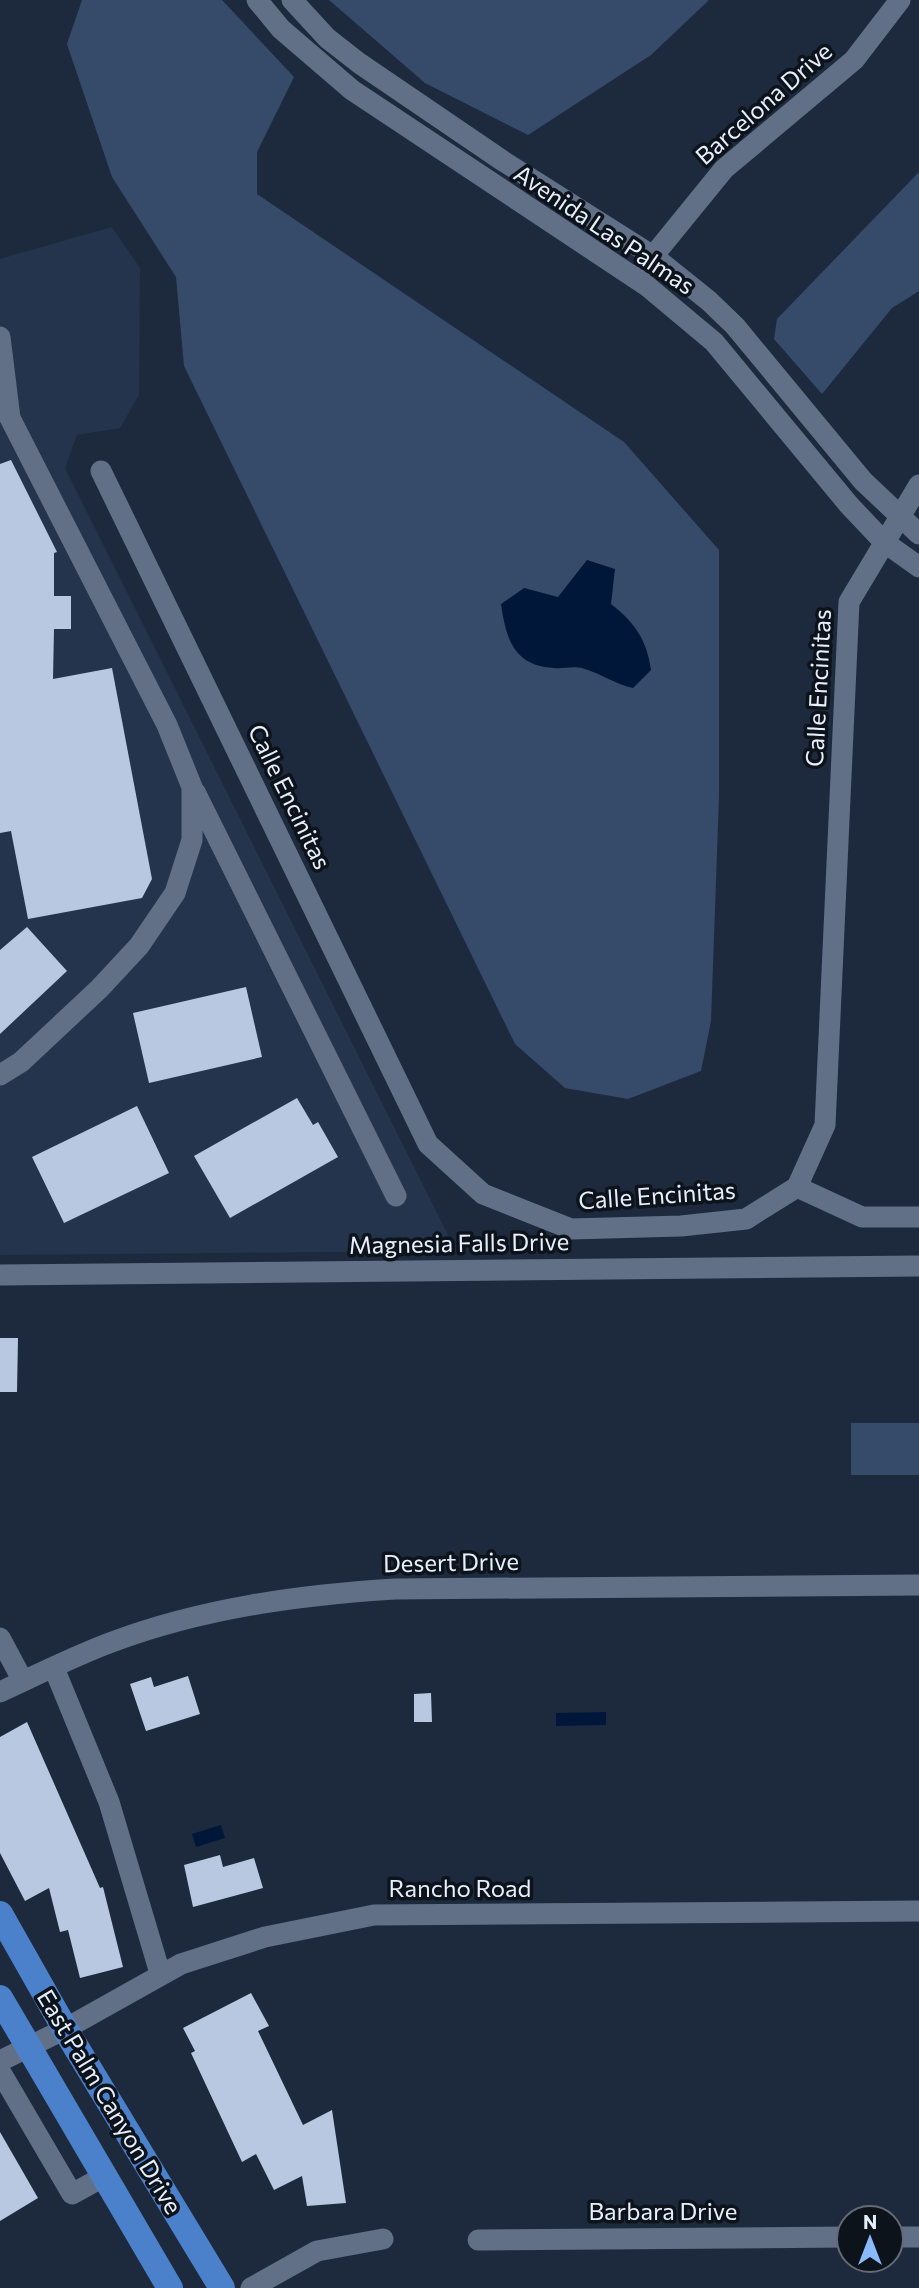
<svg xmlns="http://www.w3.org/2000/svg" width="919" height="2288" viewBox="0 0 919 2288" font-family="Commissioner,sans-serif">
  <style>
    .built { fill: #23344c }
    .green { fill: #364b69 }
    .water { fill: #011739 }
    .building { fill: #b7c8e0 }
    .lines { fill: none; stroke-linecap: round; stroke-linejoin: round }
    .minor { stroke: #617086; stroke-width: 21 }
    .major { stroke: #4b80ca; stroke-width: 26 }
    .labels { text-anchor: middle; stroke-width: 7; stroke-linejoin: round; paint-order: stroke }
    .street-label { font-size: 24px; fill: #e6effc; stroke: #0d131b }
  </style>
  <rect width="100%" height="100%" fill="#1d2a3d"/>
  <path class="built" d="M112 227 140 268 139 395 120 428 77 435 65 468 456 1251 0 1255V259Z"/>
  <path class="green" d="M82 0H222L294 77 257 152V194L624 442 719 550V796L711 1021 701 1071 628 1099 565 1088 515 1044 184 366 176 277 112 177 67 44Z
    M329 0H709L651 55 528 135 425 83Z
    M919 172V291L892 308 822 394 774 339 777 319Z
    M851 1423H919V1475H851Z"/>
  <path class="water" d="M587 560 615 569 611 604C635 623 647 640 651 670L633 688C615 684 600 673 582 668 573 666 563 669 554 668 514 666 506 639 501 604L524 588 558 597Z
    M606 1712V1725L556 1726V1713Z
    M221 1825 225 1838 196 1847 192 1834Z"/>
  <path class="building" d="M11 460 57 552 54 553V596H71V629H54L53 679 112 668 152 879 142 898 28 919 11 831 0 833V464Z
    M27 927 67 971 0 1034V950Z
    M246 987 262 1057 149 1083 133 1013Z
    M297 1098 313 1125 318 1122 338 1157 230 1218 194 1156Z
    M137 1106 169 1173 64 1223 32 1157Z
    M0 1338H18L17 1392H0Z
    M188 1676 200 1714 146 1731 130 1684 151 1677 154 1687Z
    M431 1693 432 1722H414V1694Z
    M27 1722 100 1888 103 1887 123 1967 80 1978 68 1930 60 1932 49 1888 25 1901 0 1853V1737Z
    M220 1855 223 1867 254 1858 263 1888 193 1907 184 1865Z
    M251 1993 269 2026 258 2031 303 2125 332 2110 346 2203 307 2206 302 2176 274 2190 256 2154 242 2162 191 2053 195 2051 183 2028Z
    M0 2132 38 2198 0 2221Z"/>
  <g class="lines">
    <path class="minor" d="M257 0 281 29 352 90 647 286 714 342 849 505 884 542 919 567
      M292 0 327 38 359 63 503 161 653 256 709 301 735 326 863 481 919 534
      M645 266 724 169 854 60 900 0
      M0 337 10 418 167 725 192 787V840L175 893 139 946 99 989 21 1062 0 1075
      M101 471 428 1144 483 1194 571 1229 681 1226 746 1219 797 1187 825 1125 849 602 919 485
      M195 792 396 1196
      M797 1187 862 1217H919
      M0 1275 919 1266
      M0 1638 23 1681
      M54 1668 109 1802 160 1973
      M0 1692C37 1675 74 1656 112 1642 203 1608 299 1595 395 1589L919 1585
      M0 2061 65 2029 181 1964 265 1937 374 1915 919 1911
      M0 2071 72 2194 103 2177
      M891 2237H919
      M478 2240 849 2237
      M251 2288 317 2251 383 2239"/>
    <path class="major" d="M0 1914 65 2029 222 2288
      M0 1998 170 2288"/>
  </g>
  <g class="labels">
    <g class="street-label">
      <text transform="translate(764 104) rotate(-41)" y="8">Barcelona Drive</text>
      <text transform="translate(604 230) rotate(34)" y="8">Avenida Las Palmas</text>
      <text transform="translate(819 688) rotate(-87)" y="8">Calle Encinitas</text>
      <text transform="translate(289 797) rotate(64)" y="8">Calle Encinitas</text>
      <text transform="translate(657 1196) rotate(-4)" y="8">Calle Encinitas</text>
      <text transform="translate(459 1244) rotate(-1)" y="8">Magnesia Falls Drive</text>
      <text transform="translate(451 1563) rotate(-1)" y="8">Desert Drive</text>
      <text x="460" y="1897">Rancho Road</text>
      <text transform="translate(109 2102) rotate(59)" y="8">East Palm Canyon Drive</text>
      <text x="663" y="2220">Barbara Drive</text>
    </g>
  </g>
  <g transform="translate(870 2239)"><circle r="33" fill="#0d131b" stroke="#646b75" stroke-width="2"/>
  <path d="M0-5L12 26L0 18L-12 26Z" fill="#8bbafc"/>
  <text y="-10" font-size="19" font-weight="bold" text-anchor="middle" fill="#e6effc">N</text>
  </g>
</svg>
